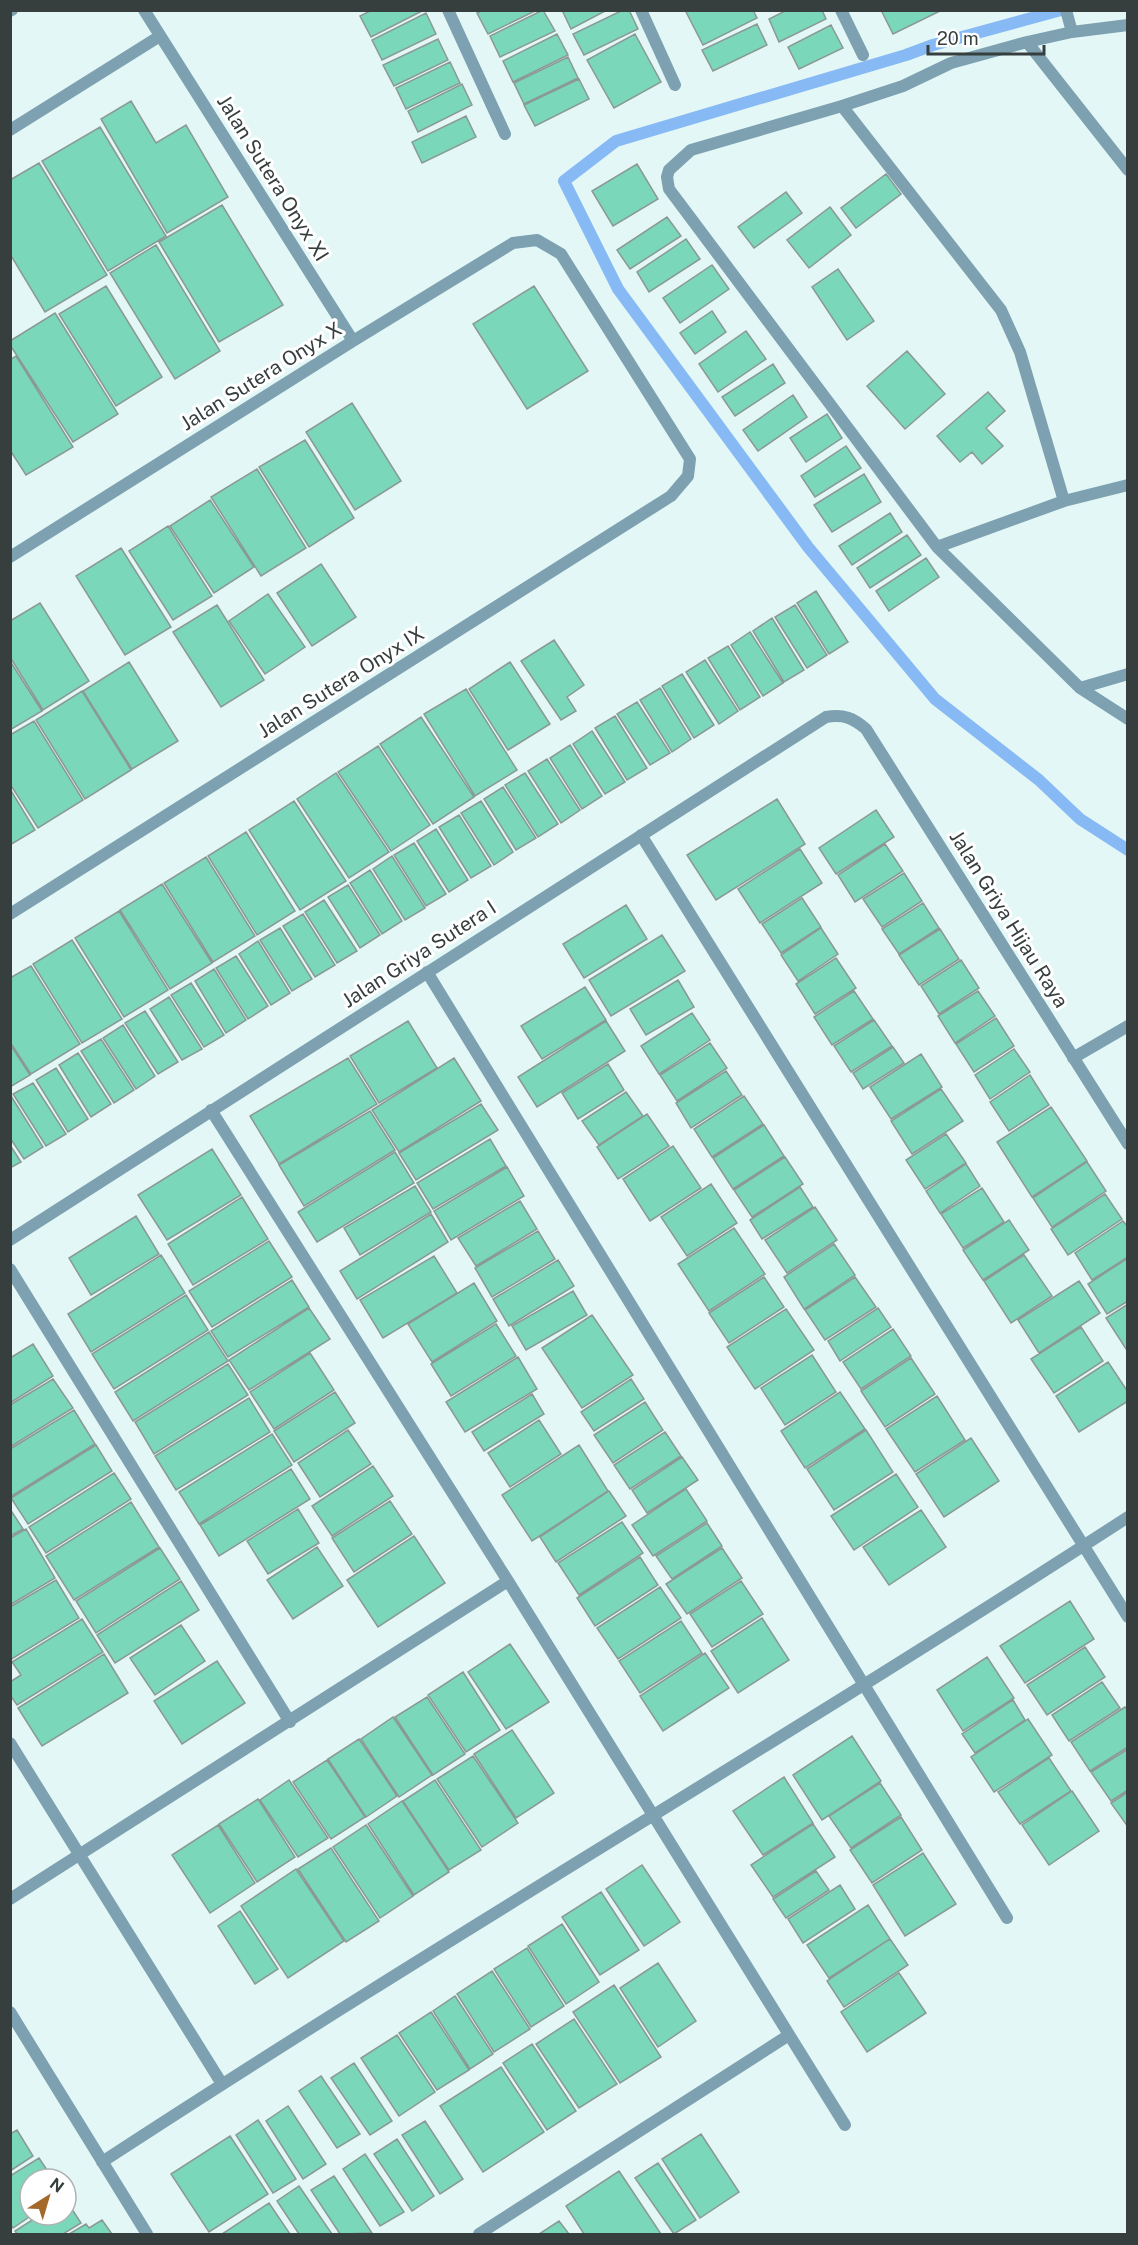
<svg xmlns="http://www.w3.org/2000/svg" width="1138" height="2245" viewBox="0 0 1138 2245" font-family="'Public Sans',sans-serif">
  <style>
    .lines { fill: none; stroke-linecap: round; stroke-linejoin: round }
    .stream { stroke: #87baf5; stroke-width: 12 }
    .building { fill: #7ad7b9; stroke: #8a9994; stroke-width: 1.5 }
    .minor { stroke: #7da1b0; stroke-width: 12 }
    .labels { text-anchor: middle; stroke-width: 6; stroke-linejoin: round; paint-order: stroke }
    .street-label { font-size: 20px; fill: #363e3e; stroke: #fff }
  </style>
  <rect width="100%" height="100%" fill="#e4f7f7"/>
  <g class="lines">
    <path class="stream" d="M1061 10 933 45 906 55 616 141 564 181 618 289 808 547 935 699 1039 780 1080 819 1128 850"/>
  </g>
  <path class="building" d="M372 10H424L371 37 360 16Z
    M483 10H537L488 34 477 13Z
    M543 10 555 31 500 57 490 36Z
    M562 10H607L571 29Z
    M623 10H629L638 29 584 55 573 34Z
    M685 10H753L757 18 703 45Z
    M787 10H822L826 19 779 42 769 19Z
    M881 10H942L893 34Z
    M426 13 436 34 382 60 372 40Z
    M757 24 767 45 713 71 702 50Z
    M831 25 843 48 799 69 788 47Z
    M557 34 568 55 513 82 503 61Z
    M635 34 661 82 614 108 587 60Z
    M438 39 448 60 394 86 383 65Z
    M568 57 578 78 524 104 514 83Z
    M450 62 460 83 406 109 396 88Z
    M579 79 589 99 535 126 524 105Z
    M462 84 472 105 418 132 408 111Z
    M131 101 156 143 186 125 228 197 167 233 101 119Z
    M466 116 476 137 422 163 412 142Z
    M100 127 166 236 108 271 42 161Z
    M39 163 107 275 45 312 10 254V180Z
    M637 164 658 199 613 226 592 191Z
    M886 174 901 194 856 228 841 208Z
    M786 192 802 213 754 248 738 227Z
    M222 205 283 305 219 342 159 242Z
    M830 207 851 235 809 268 787 240Z
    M667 217 681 236 630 269 617 250Z
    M686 239 700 259 649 292 637 272Z
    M156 245 220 351 175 379 110 273Z
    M712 265 729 289 680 323 663 298Z
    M838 269 874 321 847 340 812 287Z
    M106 286 162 377 116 406 59 314Z
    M534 286 588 371 527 409 473 324Z
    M712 311 726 332 695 354 680 333Z
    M55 313 118 414 73 442 10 345V341Z
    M746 331 766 359 718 392 699 364Z
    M907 351 945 394 905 429 867 386Z
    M16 356 73 447 26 475 10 450V360Z
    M773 364 785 383 735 416 722 397Z
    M988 392 1005 411 986 428 1003 446 982 464 972 452 960 462 937 436Z
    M793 395 807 417 758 451 743 430Z
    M352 403 401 481 355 510 306 432Z
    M827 414 842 438 806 462 790 438Z
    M305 440 354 518 309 547 259 467Z
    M846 446 861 468 815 497 801 476Z
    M257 469 306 548 261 576 211 497Z
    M864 474 881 502 832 532 814 505Z
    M210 500 254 567 214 593 170 526Z
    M890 513 902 532 852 565 839 546Z
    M168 526 212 596 173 620 129 551Z
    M907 535 921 555 870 588 857 568Z
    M121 548 171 627 125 655 76 576Z
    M926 558 939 577 889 611 876 591Z
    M321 564 356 617 312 646 277 593Z
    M816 591 848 642 829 654 797 603Z
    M268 594 305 647 265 674 229 621Z
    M40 603 89 681 43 710 10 657V621Z
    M217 605 264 680 221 707 173 632Z
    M795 605 827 655 807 668 775 617Z
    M772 618 804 670 784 682 753 631Z
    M750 632 783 683 763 696 731 645Z
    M554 640 584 685 567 697 576 711 561 720 521 661Z
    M728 646 760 697 740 710 708 658Z
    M705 660 738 711 719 724 686 672Z
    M10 661 42 711 10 730Z
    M129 662 178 741 132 769 83 691Z
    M510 662 550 724 508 750 469 689Z
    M682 674 714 725 694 738 662 686Z
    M660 688 691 739 672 752 640 700Z
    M466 689 517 770 475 796 424 714Z
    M82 691 131 770 85 799 36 720Z
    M637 702 670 753 650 765 617 714Z
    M615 716 647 768 627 780 595 728Z
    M421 717 474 797 433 824 380 744Z
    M34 721 83 800 38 828 10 784V735Z
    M592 731 625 782 605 794 573 744Z
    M570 745 602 796 582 809 550 758Z
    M378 746 430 825 391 851 338 772Z
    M547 759 580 810 561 823 528 771Z
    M336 773 389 852 349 878 297 799Z
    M525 773 558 824 538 837 505 785Z
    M503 787 536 838 516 850 484 799Z
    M10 789 35 830 10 845Z
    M777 799 805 844 716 900 687 855Z
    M294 801 346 881 300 910 249 830Z
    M481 801 513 852 494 865 461 813Z
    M876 810 894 837 836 874 819 848Z
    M459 815 491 866 471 878 439 827Z
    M436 829 468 880 449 892 417 841Z
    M246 832 295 911 257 935 208 856Z
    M414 843 446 894 426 906 394 855Z
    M885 844 903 871 855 902 838 875Z
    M800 849 822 883 760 923 738 889Z
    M392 856 425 908 405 920 373 869Z
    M206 857 255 936 213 962 164 883Z
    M370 870 402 921 382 934 350 883Z
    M904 873 922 901 882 927 863 899Z
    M162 884 212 963 170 989 120 910Z
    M348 885 380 935 360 948 328 897Z
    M802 898 821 927 781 953 762 924Z
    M324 900 357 951 337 963 305 912Z
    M923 903 939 928 899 954 882 929Z
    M626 905 647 939 584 978 563 944Z
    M119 911 168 990 124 1017 75 938Z
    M303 914 335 965 315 977 283 926Z
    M280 928 312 979 292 991 260 940Z
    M821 928 838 954 798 981 781 955Z
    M940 929 959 959 919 985 899 955Z
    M662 935 685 971 611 1016 589 980Z
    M72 940 122 1019 82 1043 33 964Z
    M258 941 290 993 271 1005 239 954Z
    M236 956 268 1006 248 1019 216 968Z
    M836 958 856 988 815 1014 796 984Z
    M961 960 979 988 939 1014 921 986Z
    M31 966 80 1044 31 1074 10 1042V978Z
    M214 969 246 1020 226 1033 195 981Z
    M678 980 694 1007 646 1035 630 1009Z
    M191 983 224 1035 204 1047 171 995Z
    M585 987 606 1020 542 1059 521 1026Z
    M854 991 873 1019 832 1045 814 1017Z
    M978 991 995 1016 955 1043 938 1016Z
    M169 997 202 1049 182 1060 150 1009Z
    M145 1011 178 1062 158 1074 125 1023Z
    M692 1013 710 1040 659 1074 641 1046Z
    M996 1018 1014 1046 974 1072 956 1044Z
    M874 1020 892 1046 851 1072 834 1046Z
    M408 1021 437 1068 379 1103 350 1056Z
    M606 1021 625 1051 537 1107 518 1077Z
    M123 1025 155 1076 136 1089 103 1038Z
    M101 1039 134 1090 114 1103 81 1051Z
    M710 1043 727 1068 677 1101 660 1075Z
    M10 1044 30 1075 10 1087Z
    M893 1047 904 1063 863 1089 853 1073Z
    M1014 1049 1030 1072 990 1099 975 1075Z
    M78 1053 111 1104 91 1117 59 1065Z
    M921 1054 942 1087 891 1119 870 1087Z
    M348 1058 377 1104 279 1164 250 1116Z
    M454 1058 481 1101 399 1152 372 1110Z
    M608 1064 624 1090 578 1119 562 1093Z
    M56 1068 88 1119 68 1132 36 1080Z
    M726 1071 742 1095 691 1128 676 1103Z
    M1030 1075 1049 1105 1009 1131 990 1102Z
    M33 1083 66 1134 46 1146 13 1094Z
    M941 1089 963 1121 912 1154 891 1121Z
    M626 1092 643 1116 599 1145 582 1121Z
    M11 1096 43 1147 24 1159 10 1138Z
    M744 1096 763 1124 712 1157 694 1129Z
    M481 1104 498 1130 416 1180 399 1153Z
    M1051 1107 1087 1161 1032 1197 997 1142Z
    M370 1111 395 1150 304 1206 279 1165Z
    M647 1114 669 1146 618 1179 597 1147Z
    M764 1125 784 1156 733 1189 713 1158Z
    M946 1134 966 1163 925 1189 906 1160Z
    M490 1139 506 1166 433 1209 417 1183Z
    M10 1145 21 1162 10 1168Z
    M673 1146 701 1188 650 1221 623 1179Z
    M212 1149 241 1195 167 1240 138 1195Z
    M395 1152 414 1183 317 1242 298 1212Z
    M785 1157 803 1184 752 1217 734 1190Z
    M1087 1162 1106 1191 1052 1227 1033 1198Z
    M966 1164 980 1186 940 1213 926 1191Z
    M507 1167 524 1196 451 1240 434 1211Z
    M711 1184 737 1223 687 1256 661 1217Z
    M415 1186 431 1212 360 1255 344 1228Z
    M800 1187 813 1207 762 1239 750 1220Z
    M982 1188 1004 1222 963 1248 941 1214Z
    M1105 1194 1122 1219 1068 1255 1051 1229Z
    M242 1197 268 1239 193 1285 168 1244Z
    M520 1201 537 1229 476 1266 458 1238Z
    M815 1207 837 1240 787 1273 765 1240Z
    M431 1214 448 1242 357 1299 340 1271Z
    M136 1216 159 1254 91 1295 69 1258Z
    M1009 1220 1029 1250 983 1280 963 1250Z
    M1123 1221 1128 1227V1257L1092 1280 1075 1253Z
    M734 1228 765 1274 709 1311 678 1264Z
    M538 1231 555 1259 492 1297 475 1268Z
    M269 1241 292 1277 212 1327 189 1291Z
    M834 1244 855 1275 804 1309 784 1277Z
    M161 1255 185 1293 91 1352 68 1314Z
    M1024 1255 1052 1296 1011 1323 984 1281Z
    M434 1256 457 1293 383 1338 360 1300Z
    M1128 1258V1301L1107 1314 1088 1284Z
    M558 1260 574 1286 509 1326 493 1299Z
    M764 1277 784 1307 729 1343 709 1313Z
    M855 1277 876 1307 825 1340 805 1310Z
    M292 1280 309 1307 228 1357 211 1331Z
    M1079 1281 1100 1313 1039 1353 1018 1320Z
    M474 1283 497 1321 432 1362 408 1324Z
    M573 1291 587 1315 526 1350 512 1326Z
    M186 1295 208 1330 114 1389 92 1354Z
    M1128 1304V1352L1106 1318Z
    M309 1308 330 1339 249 1390 229 1360Z
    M878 1308 891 1327 840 1361 828 1341Z
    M786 1309 814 1350 755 1389 727 1347Z
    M592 1315 633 1375 582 1408 542 1348Z
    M496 1324 516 1356 451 1396 431 1364Z
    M1081 1327 1103 1361 1054 1393 1031 1359Z
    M893 1329 911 1356 861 1389 843 1362Z
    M209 1332 228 1361 133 1421 115 1392Z
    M33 1344 53 1376 10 1403V1358Z
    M310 1353 334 1390 274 1429 250 1392Z
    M812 1355 836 1392 785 1425 761 1388Z
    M518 1357 537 1389 465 1432 446 1402Z
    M911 1358 935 1394 885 1427 861 1391Z
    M1108 1362 1128 1392V1401L1079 1432 1056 1396Z
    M228 1364 248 1395 154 1454 135 1422Z
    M53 1379 73 1408 10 1447V1405Z
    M631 1379 644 1399 594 1431 581 1412Z
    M335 1392 355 1423 294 1462 274 1431Z
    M840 1392 865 1429 805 1468 781 1431Z
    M532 1394 544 1414 484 1451 472 1432Z
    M937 1396 965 1440 915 1472 886 1429Z
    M249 1398 270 1432 176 1490 155 1456Z
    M645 1402 663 1430 613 1463 594 1435Z
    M74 1410 95 1444 10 1497V1449Z
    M539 1420 561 1454 510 1487 488 1453Z
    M348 1430 371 1464 320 1497 298 1463Z
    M866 1430 893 1472 834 1510 807 1469Z
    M665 1432 681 1456 630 1489 614 1465Z
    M272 1434 292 1465 199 1524 179 1492Z
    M971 1438 999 1481 944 1517 916 1474Z
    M96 1445 112 1471 28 1524 11 1498Z
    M579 1445 608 1491 532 1541 502 1495Z
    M682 1457 698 1480 647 1513 632 1490Z
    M373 1466 393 1496 332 1536 312 1506Z
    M291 1469 310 1499 219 1556 200 1525Z
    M114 1473 131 1499 46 1553 29 1527Z
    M896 1474 918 1507 854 1550 831 1516Z
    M686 1489 707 1521 653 1556 632 1525Z
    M609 1491 626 1516 556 1562 540 1537Z
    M390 1501 412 1534 354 1572 332 1538Z
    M131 1502 159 1547 74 1600 46 1556Z
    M10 1509 23 1529 10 1536Z
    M298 1509 319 1543 268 1574 247 1541Z
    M921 1510 946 1547 889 1585 863 1547Z
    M622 1522 643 1553 579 1595 558 1563Z
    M707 1523 722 1546 672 1579 656 1556Z
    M26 1529 55 1578 10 1605V1538Z
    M414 1536 445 1583 378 1627 347 1580Z
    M317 1547 343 1586 293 1619 267 1580Z
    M160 1548 180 1579 96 1633 76 1601Z
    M722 1548 742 1578 687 1614 666 1584Z
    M640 1557 658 1585 595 1626 577 1598Z
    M56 1580 79 1618 10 1660V1607Z
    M181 1581 199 1610 115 1663 97 1635Z
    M741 1581 763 1614 712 1647 690 1614Z
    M660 1587 681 1618 618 1659 597 1628Z
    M1070 1601 1094 1639 1025 1683 1000 1646Z
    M762 1618 789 1660 738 1693 711 1651Z
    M82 1619 103 1652 17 1705 10 1695V1682L21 1675 12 1662Z
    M681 1621 702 1653 640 1693 619 1661Z
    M181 1625 205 1661 155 1695 130 1658Z
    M510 1644 549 1702 506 1729 468 1672Z
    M1085 1647 1105 1677 1047 1715 1027 1685Z
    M705 1653 729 1688 663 1731 640 1696Z
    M104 1654 128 1693 42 1746 18 1708Z
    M987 1657 1014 1698 963 1731 937 1690Z
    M217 1661 245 1703 182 1744 154 1701Z
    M463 1672 500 1730 466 1752 428 1695Z
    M1102 1682 1120 1708 1069 1741 1052 1715Z
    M427 1697 465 1754 433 1775 395 1717Z
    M1013 1700 1025 1720 975 1753 962 1734Z
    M1125 1707 1128 1710V1747L1090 1771 1071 1742Z
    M393 1717 432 1775 399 1797 361 1739Z
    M1028 1719 1052 1755 994 1792 971 1757Z
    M512 1730 554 1793 516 1818 474 1754Z
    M852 1736 881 1781 822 1820 793 1775Z
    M359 1739 397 1796 366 1817 328 1759Z
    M1128 1749V1790L1111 1801 1091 1772Z
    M473 1756 518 1823 482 1847 437 1779Z
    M1049 1758 1071 1791 1020 1824 998 1792Z
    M327 1760 365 1817 331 1839 293 1782Z
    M784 1777 813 1823 763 1855 733 1811Z
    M289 1780 328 1838 298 1857 260 1800Z
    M435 1780 481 1850 449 1870 403 1801Z
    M880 1783 901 1815 851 1848 829 1816Z
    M1072 1791 1099 1831 1049 1865 1022 1825Z
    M1128 1792V1827L1111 1803Z
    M258 1799 295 1857 257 1882 219 1824Z
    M402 1801 449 1872 414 1895 368 1824Z
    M901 1817 922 1850 872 1883 850 1850Z
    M813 1824 835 1857 773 1897 751 1865Z
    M218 1825 255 1883 210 1913 172 1855Z
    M366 1825 413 1896 380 1918 333 1847Z
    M331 1848 379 1921 346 1942 298 1869Z
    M923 1853 956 1904 905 1936 873 1885Z
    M642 1865 680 1922 644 1946 606 1889Z
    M296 1869 344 1941 288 1978 241 1906Z
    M816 1871 829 1890 786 1918 773 1899Z
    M840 1885 855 1909 803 1943 788 1919Z
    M601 1892 639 1950 600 1975 562 1917Z
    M868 1905 890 1939 829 1978 807 1945Z
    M240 1911 278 1969 255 1984 218 1926Z
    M562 1924 599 1982 566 2004 528 1946Z
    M890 1939 908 1965 844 2007 827 1981Z
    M527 1948 564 2006 531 2027 494 1969Z
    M658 1963 696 2021 658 2047 620 1988Z
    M492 1971 530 2029 494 2052 457 1994Z
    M899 1973 926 2013 867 2052 841 2012Z
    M614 1985 661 2057 620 2083 573 2012Z
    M455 1996 493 2054 470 2069 433 2011Z
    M431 2012 469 2070 437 2090 399 2033Z
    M574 2019 617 2084 579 2108 536 2044Z
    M397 2035 435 2092 399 2116 361 2058Z
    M532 2044 576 2111 547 2130 503 2063Z
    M354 2063 392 2121 370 2135 331 2078Z
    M501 2067 544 2132 483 2172 440 2106Z
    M321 2076 360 2134 337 2148 299 2091Z
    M288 2106 326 2164 303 2179 266 2121Z
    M258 2120 296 2179 273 2193 236 2135Z
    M425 2121 463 2179 440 2194 402 2135Z
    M17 2130 33 2156 10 2171V2134Z
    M701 2134 739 2192 700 2218 662 2159Z
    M230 2136 268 2194 209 2232 171 2174Z
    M397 2139 434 2196 412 2211 374 2154Z
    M365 2154 404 2212 380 2226 343 2169Z
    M39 2158 53 2179H30V2215H32L13 2228 10 2224V2176Z
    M658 2163 696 2220 674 2234 635 2178Z
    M619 2171 661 2234H584L566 2206Z
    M334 2176 372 2233 340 2234 311 2190Z
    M299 2186 332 2234H299L277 2201Z
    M66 2200 81 2223 63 2234H17L15 2231 40 2215H66Z
    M269 2203 290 2234H222Z
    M102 2220 112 2234H69L86 2224 89 2228Z
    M559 2221 569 2234H539Z"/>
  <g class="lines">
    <path class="minor" d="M144 10 353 341
      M448 10 505 134
      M641 10 675 85
      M841 10 863 55
      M1066 10 1072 32
      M10 11 12 10
      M1128 25 1072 32 1027 42 951 63 903 86 842 106 691 150 669 170 667 177 669 189 937 547 1080 688 1128 719
      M1027 42 1128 170
      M842 106 1001 310 1020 352 1064 501
      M10 130 160 36
      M937 547 1064 501 1128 485
      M10 557 353 341 513 243 537 240 561 254 690 459 688 476 671 496 10 914
      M1080 688 1128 674
      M641 835 1128 1617
      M427 972 1007 1918
      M1073 1058 1128 1026
      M211 1110 508 1581 845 2125
      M10 1240 826 717C844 714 853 718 866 729L1128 1144
      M10 1269 290 1722
      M10 1743 222 2084
      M10 1899 508 1581
      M10 2012 147 2234
      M102 2162C440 1941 789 1737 1128 1517
      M479 2234 789 2035"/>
  </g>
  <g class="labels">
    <g class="street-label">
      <text transform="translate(273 178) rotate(58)" y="7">Jalan Sutera Onyx XI</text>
      <text transform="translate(261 376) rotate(-32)" y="7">Jalan Sutera Onyx X</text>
      <text transform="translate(341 682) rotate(-32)" y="7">Jalan Sutera Onyx IX</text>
      <text transform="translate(1009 919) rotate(58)" y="7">Jalan Griya Hijau Raya</text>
      <text transform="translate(419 954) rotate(-33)" y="7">Jalan Griya Sutera I</text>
    </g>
  </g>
  <rect width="1138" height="2245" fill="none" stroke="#363e3e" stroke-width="24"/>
  <g transform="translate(48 2197) rotate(37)"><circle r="28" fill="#ffffff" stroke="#afb2b2" stroke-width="1.5"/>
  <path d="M0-4.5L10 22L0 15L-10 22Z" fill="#a5682b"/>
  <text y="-9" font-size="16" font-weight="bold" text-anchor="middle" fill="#363e3e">N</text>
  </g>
  <path d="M928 45v9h116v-9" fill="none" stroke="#363e3e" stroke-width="3"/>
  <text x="937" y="45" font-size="18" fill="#363e3e" stroke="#ffffff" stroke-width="4.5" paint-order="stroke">20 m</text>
</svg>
